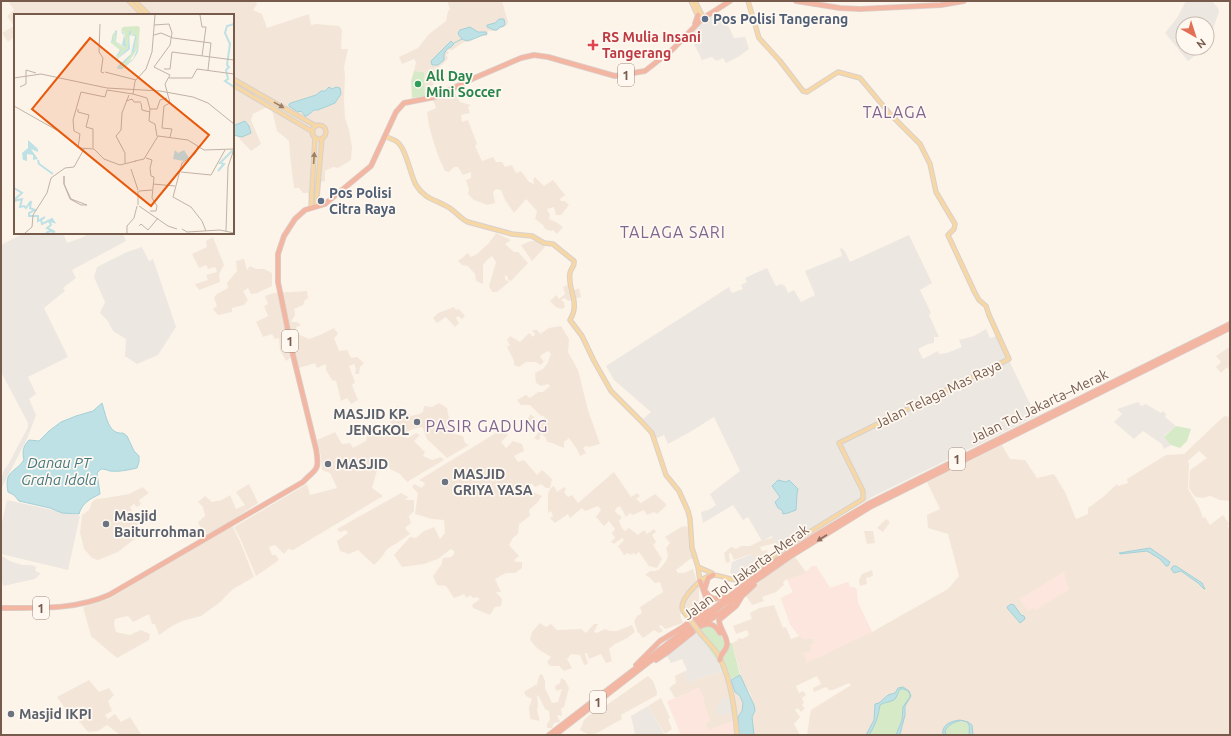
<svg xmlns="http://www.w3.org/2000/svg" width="1231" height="736" viewBox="0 0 1231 736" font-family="Ubuntu,sans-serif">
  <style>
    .residential { fill: #f3e6d8 }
    .commercial { fill: #fce6dd }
    .industrial { fill: #ede7e2 }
    .green { fill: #d6eac7 }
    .water { fill: #bee1e5; stroke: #a4d0d7 }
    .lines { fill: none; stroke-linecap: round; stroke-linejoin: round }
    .stream { stroke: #a4d0d7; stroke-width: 1 }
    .major-casing { stroke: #d9d1cd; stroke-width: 5.5 }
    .highway-casing { stroke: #d9d1cd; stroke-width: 6 }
    .major { stroke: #f7d7a4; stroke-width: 3.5 }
    .highway { stroke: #f3b6a3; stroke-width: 4.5 }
    .major-bridge-casing { stroke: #d9d1cd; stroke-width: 5.5; stroke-linecap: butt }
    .major-bridge { stroke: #f7d7a4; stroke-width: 3.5 }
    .oneway { fill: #9d8067 }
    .oneway2 { fill: #8f6d5e }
    .service-dot { fill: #5c6f8a; stroke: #fef8f0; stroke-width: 1.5 }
    .health-dot { fill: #e0444e; stroke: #fef8f0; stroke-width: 1.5 }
    .leisure-dot { fill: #2e9e5b; stroke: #fef8f0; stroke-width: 1.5 }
    .worship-dot { fill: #6b7280; stroke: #fef8f0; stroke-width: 1.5 }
    .labels { text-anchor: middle; stroke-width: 3.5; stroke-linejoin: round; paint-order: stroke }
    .shield { fill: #fef8f0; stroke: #9f8a7e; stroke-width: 1 }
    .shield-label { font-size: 13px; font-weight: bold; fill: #765b4d }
    .service-label { font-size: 14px; font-weight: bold; fill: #4e5e75; stroke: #fef8f0; text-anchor: start }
    .health-label { font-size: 14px; font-weight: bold; fill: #be3a42; stroke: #fef8f0; text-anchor: start }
    .leisure-label { font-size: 14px; font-weight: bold; fill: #27864d; stroke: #fef8f0; text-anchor: start }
    .street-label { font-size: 14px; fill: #765b4d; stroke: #fef8f0 }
    .worship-label { font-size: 14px; font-weight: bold; fill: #5b616d; stroke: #fef8f0; text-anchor: start }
    .water-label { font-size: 15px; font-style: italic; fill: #447881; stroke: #fef8f0 }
    .quarter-label { font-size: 16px; letter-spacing: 1px; fill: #816591; stroke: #fef8f0 }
    .inset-river { fill: none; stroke: #bee1e5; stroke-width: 2 }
    .inset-road { fill: none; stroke: #c2b2a6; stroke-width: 1 }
    .view { fill: #e8590c; fill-opacity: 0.15; stroke: #e8590c; stroke-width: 2 }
    .inset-edge { fill: none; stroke: #765b4d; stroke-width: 2 }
  </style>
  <rect width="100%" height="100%" fill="#fcf4e9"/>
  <path class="residential" d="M8 1H256L257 4 253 10 262 14 267 28 309 14 311 25 317 24 339 26 342 30 341 49H348L344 67 345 76 344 100 345 118 349 130 352 147 351 160 338 168 333 167 325 171V181L321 182 320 202 309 203 308 193H303L299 188H294L290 155 289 141 277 131 272 110 267 107 253 114 251 120 261 144 251 151 236 135 233 137V15H15V41L13 38 8 42 2 33 14 26 7 16 14 10Z
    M447 1H502L508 22 507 25 496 31H488L487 36H479L469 42H464L452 50H447L449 53 446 55 448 58 445 62 440 66 436 72 431 71V78L434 79 433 85 429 88 430 95 425 96 424 72 414 71 416 62 414 59 402 64 399 57 418 48 429 34 446 21 448 11 450 9Z
    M454 91 460 102 471 105 468 107 470 113 461 115 462 122 468 120 477 144 475 146 482 161 493 157 496 162H502L505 167 512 165 516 173 521 171 529 182 534 184 533 179 535 177 544 186 553 180 565 195 560 199 561 201H565L569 205 561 215H556L554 207 547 209 550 215 549 219 556 222 563 227 557 234 553 230 551 231 545 229 543 225 535 219 537 211 526 199 514 213 505 200 501 190 496 189 493 192 495 203 487 205 474 200 468 194 469 189 466 180 471 178V172L463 175 458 167H454L449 172 445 171 439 158 433 140 429 126 427 112 436 108 433 100Z
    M496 233 511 240 505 244 514 252H518L528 263 511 281 508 280V277L505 275V279L509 282 497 292H492L489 286 496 262 492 256 487 260 483 265V284L476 281 475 274 468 266 462 265 458 261 468 253 471 257 477 254 489 243Z
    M213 237 224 265 219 274 220 282 199 290 195 284 208 280 206 275 217 272 215 267 208 269 206 265 199 268 192 254 207 247 206 241Z
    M531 241H535L545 247 532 261 521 245Z
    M244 259 247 270 250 266 256 269H264L272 273V286L257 293 251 294 248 288 243 291 248 300 244 305 232 308V312L218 315 213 309 217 306 214 298 217 294 228 288 227 283 237 271 236 261Z
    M567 285 569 287 568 290 570 292 579 288 581 297 568 301 565 298 561 300 564 302 565 307 562 309 556 307 550 301 556 295 559 299 565 294 563 287Z
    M307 291 308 298 305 300 303 305 294 309 295 315 291 322H297L301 325 296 327 298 334 309 339 320 335 334 328 338 334 334 338 339 351 347 350 351 358 357 357 364 363 360 367 359 374H355L356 369 354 364 349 366 355 382 352 385 358 400 351 404 347 398 341 401 336 381 332 380 326 370V364L317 368 315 363 299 368 294 355 286 361 280 350 279 338 275 339 272 334 263 337 256 322 268 316 264 306 268 304 265 296 274 293Z
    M454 307 456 310 459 309 465 316 462 319 458 316 456 318 459 323 455 327 446 317 437 323 433 318 438 313Z
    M561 326 569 339 568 352 578 370 588 410 600 444 589 447 586 446 583 448 586 453 580 456 577 449 569 438 564 442V448L552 443 547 442 546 438 542 434 540 435V439L537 440 534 438 538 433V425L530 426 528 418 531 414 540 423 545 417 540 415 530 405H521L517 400 526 395 530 398 538 392H543L550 386 548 384 541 386 536 383 535 373 543 369 547 364 551 354 548 351 540 356 544 362 540 365 536 362H526L519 367 514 365V361L507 347 510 345 507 340 510 336 520 342 529 333 533 337 535 334 532 330H537L540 334 549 328Z
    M1228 348H1230V371L1227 367 1221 373 1216 367 1221 362 1216 356Z
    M439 403 447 408 449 418 456 426 450 433 463 436 465 443 469 445 447 458 427 439 422 427 413 429 405 433 391 428 390 418 397 406 411 416 419 414 423 412 424 406 432 407Z
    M1230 415V501L1220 500 1210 496 1203 498 1196 497 1193 494 1189 488 1190 470 1207 458 1199 451 1188 461 1189 464 1188 489 1199 507 1203 518 1205 517 1210 525 1223 515 1229 524 1227 526 1230 529V735H807L810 714 811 710 851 685 849 683 833 690H829L826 687 814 692 813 688 821 684 817 676 796 686 799 693 803 691 806 695 802 698 804 703 802 705 805 708 801 712 798 708 795 710 800 717 794 724 800 735H754L752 717 755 713 754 705 750 693 742 680 732 643 738 640 737 639 741 638 742 639 749 635 747 630 736 634 733 626 752 619 750 613 759 608 774 605 783 628 786 627 791 639 799 636 790 624 781 598 793 592 787 579 783 582 784 585 776 592 762 597 764 601 752 605 745 594 768 575 795 557 806 572 811 567 816 566 830 588 848 582 850 587 856 588 858 603 872 632 948 589 959 576 948 534 928 528 927 515 940 509 927 482 1002 445 1010 459 1025 460 1037 478 1054 474 1065 492 1076 519 1088 514V508L1103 497 1117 484 1118 486 1128 483 1127 479 1166 455 1184 454 1222 418 1225 416 1228 417Z
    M375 429 383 436 386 433 408 438 416 433 420 435 414 441 425 452 423 456 432 460 441 457 444 460 407 482 400 474 390 469 386 461 379 464 372 488 383 496 293 550 288 549 284 554 275 545 269 547 272 555H276L279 560 256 576 240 538 234 527 307 484 310 495 337 488 330 473 322 470 321 457 317 440 335 432 342 444 350 443 353 448 366 441 369 431Z
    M501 430 508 435 501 442 506 448 513 441 522 444 524 451 514 456 518 462 524 460 537 475 542 470 552 479 550 488H546L541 484 535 487 532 483 528 487 531 491 542 496 537 503 529 510 530 516 519 524 518 534 513 538 509 545 519 556 514 560 516 562H522V568L515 573H506L495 579 501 592H496L502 599 501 606 495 607 490 615 473 608 472 605 480 599 476 597 473 598 470 595 467 598 464 594 454 598 446 586 437 585 433 576 441 565 443 558 451 557 454 554V551L451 549 438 559 424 564 402 567 394 555 410 537 416 538 424 531 434 527 440 539 445 533 444 520 432 519 415 514 418 493 412 487 414 484 422 488 425 483 419 480Z
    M614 472 631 497 637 493 640 496 636 499 641 503 655 494 665 503 666 506 657 514 654 512 647 515 644 510 633 515 630 513 626 517 620 506 616 508 615 512 622 517 619 521 622 528 625 531 629 528 638 535 644 530 647 534 654 529 656 532 652 535 656 542 653 545 662 559 657 568 649 566 639 552 635 555 634 553 630 555 628 553 624 555 618 546 624 540 622 538 614 544 611 542 615 538 612 533 615 529 609 521 604 526 596 517 601 510 598 506 585 511 582 508 570 518 568 514 555 523 550 518 553 516 551 511 548 513V494L550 489 554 486 557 492 564 487 566 489 564 492 566 495 568 497 572 495 578 503Z
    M249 484 258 503 205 538 198 522 205 516 203 507 198 502 205 496 212 502 222 500 230 495 236 509 245 505 236 492Z
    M143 487 149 493 139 500 141 504 137 507 134 504 130 507 137 520 141 534 118 552 98 560 92 558 84 549 80 533 82 515 89 510 92 502 96 499 106 498 129 494Z
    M401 493 408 497 406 500H414V511L409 516 411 523 405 528 410 534 397 543 387 549 381 558 374 565 358 550 349 554 340 551 337 541 348 533 346 530 340 532 337 529Z
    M886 519 890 522 883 532 877 528Z
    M232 525 241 544 254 577 233 589 219 603 201 616 182 621 172 626 159 635 155 624H152L149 614 133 622 128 616 115 619 114 624 116 632 130 635 141 630 150 634 149 640 117 658 91 636 83 607 109 599Z
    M687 526 694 550H696L698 558 690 559 676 570 678 573H684L693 569 699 588V600L702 601 703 608 693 616 687 609 680 614 683 623 665 629 661 625 659 626 663 631 659 633 654 630 643 638 637 631 634 621 637 616 642 613 640 607 663 592 660 582 655 583 649 577 645 575 650 571H654L659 570 666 561 668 556 666 548 670 543 665 537 681 527Z
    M864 531H873L875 543 867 544Z
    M775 537 776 543 760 547 762 551 767 550 768 554 755 560 751 554 734 560 731 553 729 554 730 562 726 563 724 553 731 547 736 549 741 546H750L760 541Z
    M872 570 873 576 866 578 867 584 860 586 859 580 862 574Z
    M540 623 546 627 551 624 557 630 581 629 586 633 594 624H598L594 632 597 633 605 629 610 631H617L632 625 635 632 627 638 615 644 609 649 612 661 606 663 601 654 589 659 587 653H585L588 664 584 665 580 655 571 654 567 659 572 668 564 671 559 666H550L547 662 551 657 538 649 530 640 532 632Z
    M723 671 726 680 731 679 735 692 740 696 743 703 742 711 738 717 739 735H730L735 720 708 731 705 723 710 721 703 701 704 700 691 692 675 698 669 688 676 683 675 676 683 672 688 682Z
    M542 674 545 681V688L552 703 558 702 562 689 556 691 555 686 560 683 561 678 565 680 569 688 564 707 561 709 562 716 557 715 560 722 554 723 552 728H547V724L550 720 549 711 545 709 538 695 537 696 538 704 537 710 540 721 530 719 529 707 532 699 526 696 524 692 537 684 539 676Z
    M648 676 653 681 657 692V695L621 715 622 719 597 733 589 735 580 730 584 720 595 710 597 712 601 709Z
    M89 680 99 692 109 688 114 695 108 701 112 711 105 715 108 719 115 714 121 722 130 717 141 734 140 735 130 734 120 735 107 725 98 731 88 732 78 720 87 711 83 706 73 715 64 707 57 697Z
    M661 698 670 718 668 719 672 729 665 734 648 706Z"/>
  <path class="commercial" d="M816 566 830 588 848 582 850 587 856 588 858 603 872 632 807 663 803 653 811 652 810 645 814 643 813 639H803L799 636 790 624 781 598 793 592 787 579 806 573 811 567Z
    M1064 572 1069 590 1035 610 1034 608 1028 611 1019 599Z
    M699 687 705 700 703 701 710 721 705 723 708 730 735 720 736 732 730 735H677L680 733 667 701 691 692V690Z"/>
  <path class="industrial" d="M1186 1H1212L1218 8 1219 12 1207 45V24H1183V48H1204L1188 61 1165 33 1177 18Z
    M717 13 724 25 727 23 734 38 745 37 749 49 738 57 726 63 723 58 716 61 712 57 702 60 692 40 696 38 692 29Z
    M24 233H63L67 243 86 236 85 233H126L123 234 126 241 72 270 76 278 63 288 65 291 44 308 68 357 28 377 36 394 29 399 36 415 27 439 1 489V480L4 470 9 463 28 427V423L1 372V245Z
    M909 235 932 283 920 290 931 313 929 315 939 337H934V343L928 344 918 349 923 359 938 351 939 354 947 353 962 347 959 340 974 336 986 329 990 338 997 336 1036 416 874 496 816 530 739 583 733 582 736 575 730 573 732 562 752 554 758 563 779 548 772 536 762 541 748 517 743 520 733 505 703 523 701 512 708 510 716 505 710 494 740 471 714 417 690 432 668 444 664 435 655 439 649 426 643 419 651 412 614 380 606 366 729 287 732 293 743 289 741 285 747 282 745 278 767 268 776 286 781 284 785 286 788 293 794 290 801 302 815 295 805 271 842 256 840 249 842 248 846 253 850 262Z
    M142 247 149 261 153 259 176 327 158 355 137 364 125 356 126 339 113 331 107 320 100 313 105 302 94 277 97 267 127 252Z
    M1138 402 1141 406 1146 404 1161 413 1163 411 1166 414 1165 417 1176 426 1164 436 1171 445 1164 449 1162 444 1143 431 1134 439 1114 422 1122 414 1117 409Z
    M7 500 80 516 68 570 1 554V527Z
    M1 555 10 561 22 565H31L36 567 35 570 37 572 41 573 35 579 3 586 1 575Z
    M696 631 714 655 723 671 688 682 683 672 687 670 682 659 671 663 667 656Z
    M731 697 734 712 719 716 716 708 718 706V704L721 703 719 700Z
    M648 706 665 735H631L635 733 631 716Z"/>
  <path class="green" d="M414 71 424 72 425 96 412 98 411 81Z
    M1176 426 1191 429 1187 441 1180 448 1171 445 1164 437Z
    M706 626C718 626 720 634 725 643H732L740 675 726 681 719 663 696 631Z
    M900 689H904L908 691 910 694V697L903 707 902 720 896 735H869C876 724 878 717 880 705L890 700H894Z
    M955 722C968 722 970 722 969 735H946C944 727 949 724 955 722Z"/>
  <path class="water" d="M499 19H504L505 24 504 26 500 27 497 30H494L487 27V25L495 23Z
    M470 27 478 32H486L487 34C476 36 464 48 458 33L460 30Z
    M451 41 454 44 451 47 447 49 444 54V60L438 65H432L431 61Z
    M329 87 332 89 336 87 340 88 341 94 335 103 318 110H314L307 116H305L301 111 298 112 289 106V104L291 103 316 95 321 91H325Z
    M245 121 249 126 251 133 242 137 233 135V126Z
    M102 403C106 415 108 435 123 433L127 436 134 451 139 456V462L137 468C128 470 119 472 110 471 107 470 105 469 101 469L97 473 100 494C90 499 82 503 79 514L62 513 50 508 19 501 14 495 8 492C4 470 14 474 24 460 22 452 23 446 29 440L39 441 49 431 61 422 76 416 93 411Z
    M778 480 786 482 789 480 798 489C796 496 797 502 796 510L788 513 783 514 782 510 778 508 775 502 780 497 772 486Z
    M1150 548 1170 562 1168 566H1166L1160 559 1147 551 1120 554 1119 553Z
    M1173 566H1176L1202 583 1205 589H1204L1198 583 1181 571 1174 573 1171 569Z
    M1011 604 1014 605 1021 615 1024 616 1025 619 1020 623 1008 609 1007 607Z
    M740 675 754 705 755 711 752 717 754 735H739L738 717 742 711 743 703 740 696 735 692 731 680Z
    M903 687 909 691 911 696 905 706V715L900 734 896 735 902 720 903 707 910 697V694L908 691 904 689H900C898 692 897 697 895 699 892 702 884 702 880 705 878 717 876 724 869 735H866L874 720 875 704 879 703 888 695 895 693 898 688Z
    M960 720 968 722 972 725 973 735H969C969 732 970 728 969 725 965 716 948 723 945 731L946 735H943C941 724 952 721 960 720Z"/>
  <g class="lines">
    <path class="stream" d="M454 43 462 39"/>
    <g class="major-casing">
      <path id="major" d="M129 1 143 15
        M135 1 149 15
        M691 1 698 16
        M695 1 703 17
        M233 79 316 126
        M233 85 313 132
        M312 132a7 7 0 1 1 14 0a7 7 0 1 1-14 0Z
        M385 136C388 138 393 139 396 141 406 147 410 174 416 185 425 200 438 200 451 209 458 214 461 219 468 222L512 234 532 236 544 243 553 244 574 261C575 266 571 268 570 273 567 290 581 302 570 320L582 336 594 361 611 391 641 421 652 433 666 475 679 491 688 511 690 519 692 548 698 567 700 581
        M316 206 322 138
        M311 207 315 137
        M698 567 712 573
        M688 617C685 614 682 611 682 607 682 597 703 575 713 575 723 575 730 582 740 579L800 538 863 499V491L839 443 1009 359 989 315 986 306 979 300 975 293 948 235 954 229 955 224 936 192 930 164 920 144 890 114 860 78 838 72 810 90 807 92 803 91 780 61 759 38 748 1
        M701 634C706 640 712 646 717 653 730 674 735 711 737 735"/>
    </g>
    <g class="highway-casing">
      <path id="highway" d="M796 1 840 8 860 9 941 5 964 1
        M695 24 698 15
        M705 588 708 578 713 575
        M706 592 709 596 714 599 725 597
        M1 608C37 608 75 610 109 595L303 482C316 468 320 472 316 449L293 355 278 282V254L284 236 295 219 305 210 325 204 371 166 396 112 404 103 435 97 472 79 521 58 534 55 548 57 615 76 645 71 673 49 702 19 730 1
        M705 623 725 610 741 594
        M699 627C708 621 715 624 720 633
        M656 660 668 652 693 632
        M720 660C720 653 726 652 727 645 728 637 719 628 719 620L736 606 742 596 754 585
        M636 665 660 641 683 627 706 609 707 600 700 581
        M549 735 774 562 816 535 868 504 1230 324
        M555 735 738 593 791 556 870 507 1230 328"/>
    </g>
    <use href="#major" class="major"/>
    <use href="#highway" class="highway"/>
    <g class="major-bridge-casing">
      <path id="major-bridge" d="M688 617 701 634"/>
    </g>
    <use href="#major-bridge" class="major-bridge"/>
  </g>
  <defs><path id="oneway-solid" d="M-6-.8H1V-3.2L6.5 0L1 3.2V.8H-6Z"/></defs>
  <g class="oneway">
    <use href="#oneway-solid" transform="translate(279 105) rotate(29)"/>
    <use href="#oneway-solid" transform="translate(314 158) rotate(-86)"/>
  </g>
  <use class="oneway2" href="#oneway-solid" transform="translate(822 538) rotate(147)"/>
  <g class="service-dot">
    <circle cx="705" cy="19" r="4"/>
    <circle cx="321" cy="201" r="4"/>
  </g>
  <path class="health-dot" d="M591 39h4v4h4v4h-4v4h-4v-4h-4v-4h4z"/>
  <circle class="leisure-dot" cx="418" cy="84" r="4"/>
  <g class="worship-dot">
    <circle cx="417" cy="422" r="4"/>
    <circle cx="328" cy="464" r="4"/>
    <circle cx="445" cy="482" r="4"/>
    <circle cx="106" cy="524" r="4"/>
    <circle cx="11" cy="714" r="4"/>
  </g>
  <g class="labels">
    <g class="shield">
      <rect x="618" y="64" width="16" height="22" rx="3"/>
      <rect x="282" y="330" width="16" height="22" rx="3"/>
      <rect x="949" y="448" width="16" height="22" rx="3"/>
      <rect x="33" y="597" width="16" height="22" rx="3"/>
      <rect x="590" y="691" width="16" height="22" rx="3"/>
    </g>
    <g class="shield-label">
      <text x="626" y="80">1</text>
      <text x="290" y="346">1</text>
      <text x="957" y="464">1</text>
      <text x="41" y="613">1</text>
      <text x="598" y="707">1</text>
    </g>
    <g class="service-label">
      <text x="713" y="24">Pos Polisi Tangerang</text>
      <text x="329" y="198">Pos Polisi<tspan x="329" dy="16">Citra Raya</tspan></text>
    </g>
    <g class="health-label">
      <text x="602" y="42">RS Mulia Insani<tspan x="602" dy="16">Tangerang</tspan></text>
    </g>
    <g class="leisure-label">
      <text x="426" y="81">All Day<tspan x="426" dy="16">Mini Soccer</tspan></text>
    </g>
    <g class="street-label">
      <text transform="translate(938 394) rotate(-26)" y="5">Jalan Telaga Mas Raya</text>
      <text transform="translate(1039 406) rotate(-26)" y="5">Jalan Tol Jakarta–Merak</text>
      <text transform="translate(746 572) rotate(-36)" y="5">Jalan Tol Jakarta–Merak</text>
    </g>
    <g class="worship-label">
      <text x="409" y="419" text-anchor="end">MASJID KP.<tspan x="409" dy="16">JENGKOL</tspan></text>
      <text x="336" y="469">MASJID</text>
      <text x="453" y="479">MASJID<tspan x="453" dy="16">GRIYA YASA</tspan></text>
      <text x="114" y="521">Masjid<tspan x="114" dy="16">Baiturrohman</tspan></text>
      <text x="19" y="719">Masjid IKPI</text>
    </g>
    <g class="water-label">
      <text x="59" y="468">Danau PT<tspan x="59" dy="17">Graha Idola</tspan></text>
    </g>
    <g class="quarter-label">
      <text x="895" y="118">TALAGA</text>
      <text x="673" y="238">TALAGA SARI</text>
      <text x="487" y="432">PASIR GADUNG</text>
    </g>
  </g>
  <g transform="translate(14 14)">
    <rect width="220" height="220" fill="#fcf4e9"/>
    <path d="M124 12 126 14 124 34 113 51 104 54 120 37 122 25V22L116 20 114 34 101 47 107 36 97 29 99 20 102 17V29L110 33 111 20 107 16 109 13Z" fill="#d6eac7"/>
    <path d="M102 16 103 17 102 28 108 31 110 21 108 19 107 17 110 19 112 33 102 29 101 17 99 21V27L97 29 107 36 106 39 100 45 101 47 114 34 115 17H117V21H122V25L120 37 112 47 104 54 111 52 115 48 119 45 124 34 126 23 124 38 119 46 113 51 108 55H104L103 53 117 40 121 22 115 21 116 35 101 47 100 45 106 36 97 29 99 20ZM14 126 24 135V138L17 135 24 145 19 146V141L13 140V147L9 146 8 139 14 134ZM161 136 164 139 170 136 175 144 169 147 159 145Z" fill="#bee1e5"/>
    <path class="inset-river" d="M220 10 213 12 211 19 216 30 213 51 215 53 212 56 214 65 211 67 220 73M24 146 25 150 39 160M204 157 210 150 206 149 219 136M0 174 8 179 0 186M0 187 8 185 6 193 10 192 12 194 17 187 16 194 21 196 15 199V202H24V207L31 203 27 206 28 210 38 205 40 208 35 207 37 211 33 214 41 218 36 217 32 219"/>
    <path class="inset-road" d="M186 1 188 13H192L188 42M86 10 85 38 89 44 87 58 90 59M140 11 155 10 158 19 156 31 140 53 156 61 151 70 156 89 150 92 148 114 158 115 156 123M140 21 147 19 159 24 197 29 194 56M150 55H156L158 38 220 46M91 58 122 66M0 64 27 60 93 74 146 77 179 83 194 89 220 110M155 64H178L183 55 220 60M6 73 12 70V56L22 59M119 80 133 84 136 95 135 107 141 110 143 122M112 87 118 85 120 88H127M127 89 128 96 136 98M0 92 46 118 65 134 80 135 90 145 106 151 122 147M64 95V98L75 101 72 113 79 115V134M136 95H143L146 86 153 84M184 132 181 140 168 149 159 183 177 193 188 207 192 217M64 134 66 120 60 117 59 106 67 78 91 83 93 76 119 80 121 67 132 55 138 38 141 1M132 144 138 146 136 154 137 162 140 163 138 184 143 192 142 197H136M121 147 130 145 144 122 174 126 190 136 220 135M111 149V139L102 122 107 116 108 99 115 81M117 155 124 176M167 158 197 161 211 136M50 162V170L56 185 67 191H73L57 185 50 170V162M139 170 161 172M124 177V191M125 177 138 176M125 192 154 212 163 215M125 212 127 210 134 216M168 215 173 218 206 216 220 219M134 216 144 204M212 217 214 153 220 135M11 219 18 213 19 201 33 179 37 164 51 154 60 153 70 135M113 219V212L120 204 123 192"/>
    <path class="view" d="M76 24 195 121 137 192 18 95Z"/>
    <rect width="220" height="220" class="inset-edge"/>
  </g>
  <rect width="1231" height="736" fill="none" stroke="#765b4d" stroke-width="4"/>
  <g transform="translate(1195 36) rotate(141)"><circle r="19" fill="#fef8f0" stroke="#c8b9af"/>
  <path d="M0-3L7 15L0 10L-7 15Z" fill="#e16f53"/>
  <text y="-6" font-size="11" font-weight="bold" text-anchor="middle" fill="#765b4d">N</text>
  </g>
</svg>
